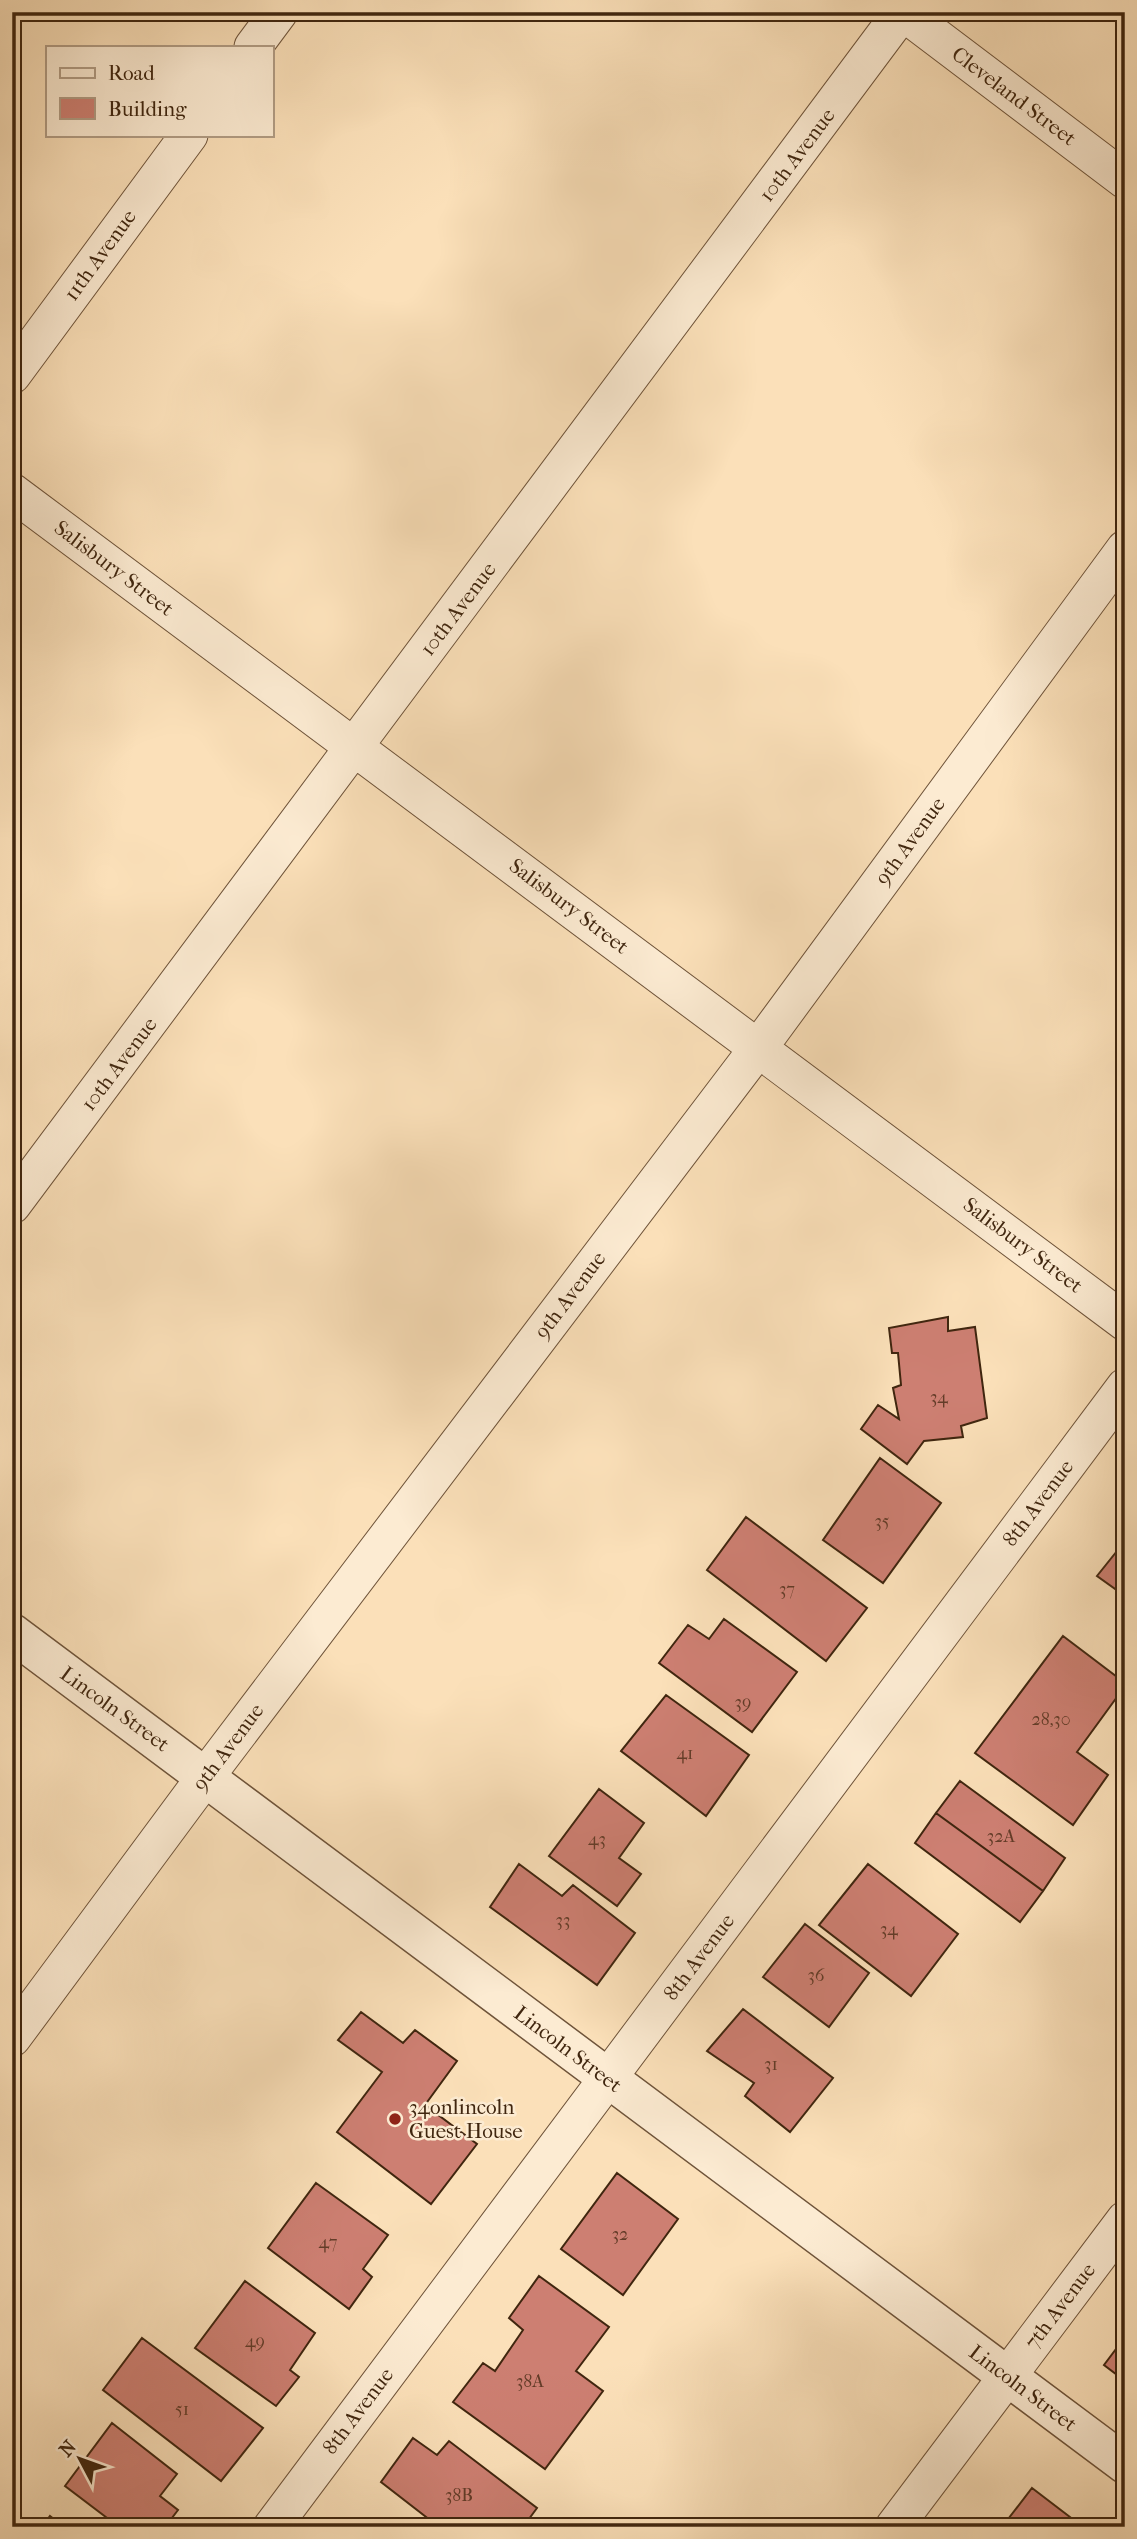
<svg xmlns="http://www.w3.org/2000/svg" width="1137" height="2539" viewBox="0 0 1137 2539" font-family="'IM FELL French Canon',serif">
  <style>
    .building { fill: #cd7f72; stroke: #40260f; stroke-width: 2 }
    .lines { fill: none; stroke-linecap: round; stroke-linejoin: round }
    .minor-casing { stroke: #6f543a; stroke-width: 39 }
    .tertiary-casing { stroke: #6f543a; stroke-width: 41 }
    .minor { stroke: #fcebd2; stroke-width: 37 }
    .tertiary { stroke: #fcebd2; stroke-width: 38 }
    .poi-dot { fill: #8f2418; stroke: #fcebd2; stroke-width: 2.5 }
    .labels { text-anchor: middle; stroke-width: 5; stroke-linejoin: round; paint-order: stroke }
    .number-label { font-size: 18px; fill: #633c28 }
    .street-label { font-size: 21px; fill: #40260f; stroke: #fcebd2 }
    .poi-label { font-size: 21px; fill: #40260f; stroke: #fcebd2; text-anchor: start }
  </style>
  <rect width="100%" height="100%" fill="#fbe0b9"/>
  <filter id="stains"><feTurbulence type="fractalNoise" baseFrequency=".00286" numOctaves="4"/><feColorMatrix values="0 0 0 0 .2 0 0 0 0 .09 0 0 0 0 .02 0 0 0 .5 -.17"/></filter>
  <radialGradient id="worn" r=".72"><stop offset=".6" stop-color="#630" stop-opacity="0"/><stop offset="1" stop-color="#630" stop-opacity=".3"/></radialGradient>
  <path class="building" d="M948 1317V1331L975 1327 987 1418 961 1426 963 1437 924 1441 907 1464 861 1429 878 1405 899 1419 893 1388 901 1385 898 1353H892L889 1328Z
    M880 1458 941 1503 883 1583 823 1540Z
    M746 1517 867 1608 826 1661 707 1570Z
    M1125 1541V1596L1097 1576Z
    M724 1619 797 1672 752 1732 659 1663 688 1625 709 1639Z
    M1063 1636 1125 1683V1686L1077 1752 1108 1775 1073 1825 975 1753Z
    M666 1695 749 1755 706 1816 621 1751Z
    M960 1781 1065 1858 1043 1891 936 1813Z
    M599 1789 644 1823 619 1858 641 1874 617 1906 549 1856Z
    M936 1813 1043 1891 1020 1922 915 1843Z
    M519 1864 562 1896 573 1885 635 1933 597 1985 490 1907Z
    M868 1864 958 1934 911 1996 819 1925Z
    M805 1924 869 1973 829 2027 763 1977Z
    M743 2009 833 2078 790 2132 745 2096 754 2083 707 2051Z
    M361 2012 403 2043 415 2030 457 2061 425 2105 477 2144 431 2204 337 2132 382 2072 338 2040Z
    M617 2173 678 2219 623 2295 561 2249Z
    M316 2183 388 2235 363 2269 372 2277 349 2309 268 2248Z
    M539 2276 609 2327 576 2371 603 2391 545 2469 453 2402 483 2363 495 2371 523 2330 509 2318Z
    M245 2281 315 2333 290 2370 299 2377 276 2406 195 2348Z
    M1125 2337V2381L1104 2365Z
    M142 2338 263 2428 221 2481 103 2390Z
    M112 2423 177 2474 160 2496 178 2510 165 2527H119L65 2486Z
    M413 2438 437 2455 449 2441 537 2508 523 2527H439L381 2482Z
    M1032 2488 1083 2527H1002Z
    M50 2516 64 2527H42Z"/>
  <g class="lines">
    <g class="minor-casing">
      <path id="minor" d="M903 12 1125 180
        M253 47 279 12
        M12 375 189 135
        M12 492 1125 1322
        M12 1205 902 12
        M12 2038 206 1776 759 1047 1125 549
        M272 2527 1125 1387
        M894 2527 1125 2220"/>
    </g>
    <g class="tertiary-casing">
      <path id="tertiary" d="M12 1633 1125 2464"/>
    </g>
    <use href="#minor" class="minor"/>
    <use href="#tertiary" class="tertiary"/>
  </g>
  <circle class="poi-dot" cx="395" cy="2119" r="7"/>
  <g class="labels">
    <g class="number-label">
      <text x="939" y="1403">34</text>
      <text x="882" y="1527">35</text>
      <text x="787" y="1595">37</text>
      <text x="743" y="1708">39</text>
      <text x="1051" y="1725">28,30</text>
      <text x="685" y="1759">41</text>
      <text x="1001" y="1842">32A</text>
      <text x="597" y="1845">43</text>
      <text x="563" y="1926">33</text>
      <text x="889" y="1935">34</text>
      <text x="816" y="1981">36</text>
      <text x="771" y="2070">31</text>
      <text x="620" y="2240">32</text>
      <text x="328" y="2248">47</text>
      <text x="255" y="2347">49</text>
      <text x="530" y="2387">38A</text>
      <text x="182" y="2415">51</text>
      <text x="459" y="2501">38B</text>
    </g>
    <g class="street-label">
      <text transform="translate(1014 96) rotate(37)" y="7">Cleveland Street</text>
      <text transform="translate(797 155) rotate(-53)" y="7">10th Avenue</text>
      <text transform="translate(100 255) rotate(-54)" y="7">11th Avenue</text>
      <text transform="translate(114 568) rotate(37)" y="7">Salisbury Street</text>
      <text transform="translate(458 609) rotate(-53)" y="7">10th Avenue</text>
      <text transform="translate(910 841) rotate(-54)" y="7">9th Avenue</text>
      <text transform="translate(569 906) rotate(37)" y="7">Salisbury Street</text>
      <text transform="translate(119 1064) rotate(-53)" y="7">10th Avenue</text>
      <text transform="translate(1023 1245) rotate(37)" y="7">Salisbury Street</text>
      <text transform="translate(570 1295) rotate(-53)" y="7">9th Avenue</text>
      <text transform="translate(1038 1503) rotate(-53)" y="7">8th Avenue</text>
      <text transform="translate(115 1709) rotate(36)" y="7">Lincoln Street</text>
      <text transform="translate(228 1747) rotate(-53)" y="7">9th Avenue</text>
      <text transform="translate(699 1957) rotate(-53)" y="7">8th Avenue</text>
      <text transform="translate(568 2049) rotate(37)" y="7">Lincoln Street</text>
      <text transform="translate(1060 2306) rotate(-53)" y="7">7th Avenue</text>
      <text transform="translate(1023 2388) rotate(37)" y="7">Lincoln Street</text>
      <text transform="translate(358 2411) rotate(-53)" y="7">8th Avenue</text>
    </g>
    <g class="poi-label">
      <text x="409" y="2114">34onlincoln<tspan x="409" dy="24">Guest House</tspan></text>
    </g>
  </g>
  <rect width="1137" height="2539" fill="none" stroke="#fbe0b9" stroke-width="42"/>
  <rect x="14" y="14" width="1109" height="2511" fill="none" stroke="#40260f" stroke-width="3.5"/>
  <rect x="21" y="21" width="1095" height="2497" fill="none" stroke="#40260f" stroke-width="2"/>
  <rect x="46" y="46" width="228" height="91" fill="#fcebd2" stroke="#b19c84" stroke-width="2"/>
  <rect x="60" y="68" width="35" height="10" fill="#fcebd2" stroke="#b19c84" stroke-width="2"/>
  <text x="108" y="80" font-size="21" fill="#40260f">Road</text>
  <rect x="60" y="98" width="35" height="21" fill="#cd7f72" stroke="#b19c84" stroke-width="2"/>
  <text x="108" y="116" font-size="21" fill="#40260f">Building</text>
  <g transform="translate(80 2459) rotate(311)" stroke="#fcebd2" stroke-width="5" paint-order="stroke">
  <path d="M0-5L12 26L0 18L-12 26Z" fill="#40260f"/>
  <text y="-10" font-size="19" font-weight="bold" text-anchor="middle" fill="#40260f">N</text>
  </g>
  <rect width="100%" height="100%" filter="url(#stains)"/>
  <rect width="100%" height="100%" fill="url(#worn)"/>
</svg>
